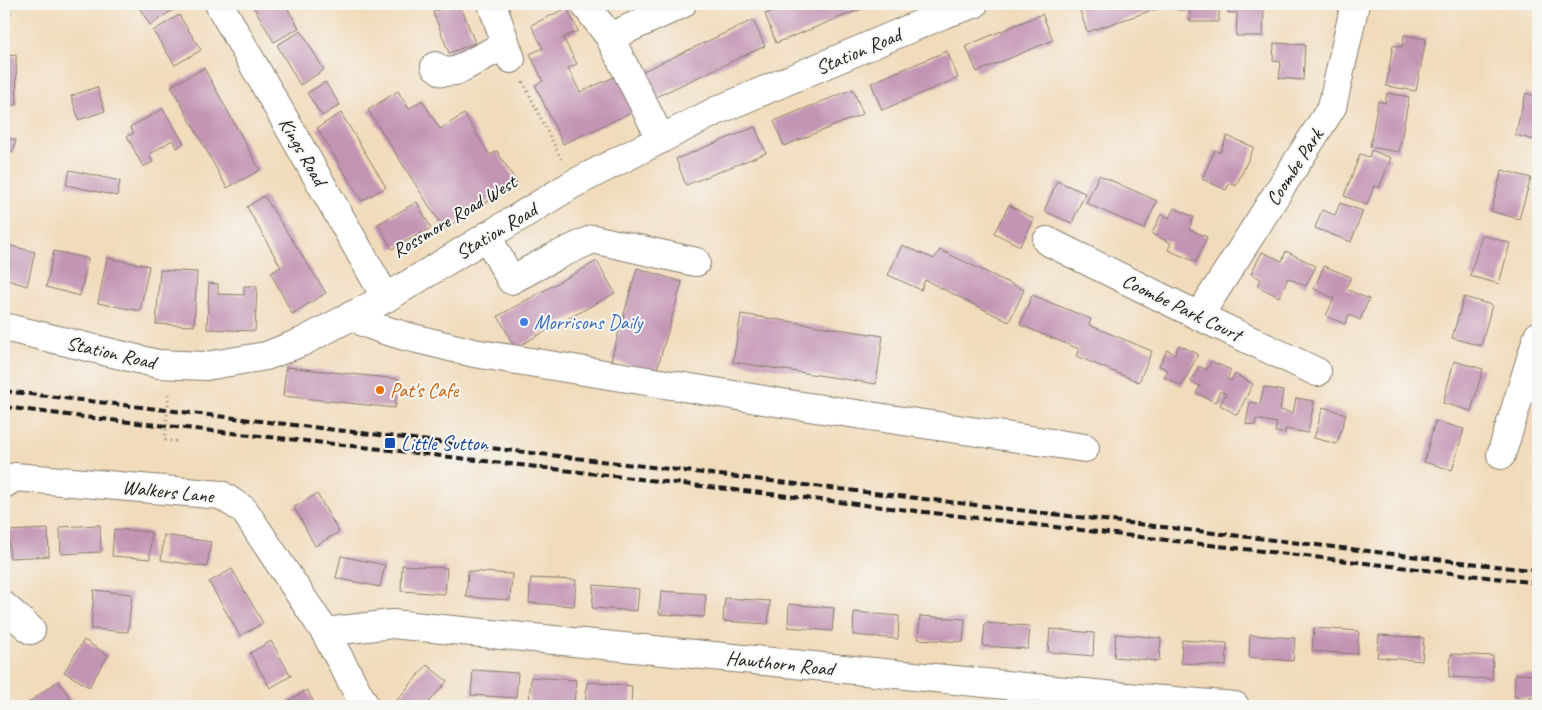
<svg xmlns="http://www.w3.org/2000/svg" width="1542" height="710" viewBox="0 0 1542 710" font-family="Caveat,sans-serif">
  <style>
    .building { fill: #c394b4 }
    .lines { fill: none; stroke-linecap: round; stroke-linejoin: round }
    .minor-casing { stroke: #867c6c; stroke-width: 30 }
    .major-casing { stroke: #867c6c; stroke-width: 30 }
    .path { stroke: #867c6c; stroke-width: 3; stroke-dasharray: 1 4; stroke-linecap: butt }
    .minor { stroke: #fff; stroke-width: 28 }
    .major { stroke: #fff; stroke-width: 28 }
    .rail { stroke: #1c1c1c; stroke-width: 4; stroke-dasharray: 8 4; stroke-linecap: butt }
    .path-bridge { stroke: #867c6c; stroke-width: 3; stroke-dasharray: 1 4; stroke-linecap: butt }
    .shop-dot { fill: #3f7fe0; stroke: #f6f6f2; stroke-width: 2 }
    .food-dot { fill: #e8710a; stroke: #f6f6f2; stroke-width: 2 }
    .transit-dot { fill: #1a4fb4; stroke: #f6f6f2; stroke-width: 2 }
    .labels { text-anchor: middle; stroke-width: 4; stroke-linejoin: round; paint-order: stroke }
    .street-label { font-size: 20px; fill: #1c1c1c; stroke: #f6f6f2 }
    .shop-label { font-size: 20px; fill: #366cbe; stroke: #f6f6f2; text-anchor: start }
    .food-label { font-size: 20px; fill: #c56008; stroke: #f6f6f2; text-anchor: start }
    .transit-label { font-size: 20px; fill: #164399; stroke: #f6f6f2; text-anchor: start }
  </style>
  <rect width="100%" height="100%" fill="#f6f6f2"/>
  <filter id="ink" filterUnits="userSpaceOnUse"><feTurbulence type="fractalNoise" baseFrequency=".02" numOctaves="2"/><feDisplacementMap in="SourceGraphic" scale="10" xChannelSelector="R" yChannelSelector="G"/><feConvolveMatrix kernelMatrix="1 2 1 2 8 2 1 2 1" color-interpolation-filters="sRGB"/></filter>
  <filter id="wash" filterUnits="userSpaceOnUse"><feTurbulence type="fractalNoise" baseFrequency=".0096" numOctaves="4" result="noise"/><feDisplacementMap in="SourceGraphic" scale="20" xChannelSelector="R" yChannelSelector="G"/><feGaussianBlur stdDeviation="1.12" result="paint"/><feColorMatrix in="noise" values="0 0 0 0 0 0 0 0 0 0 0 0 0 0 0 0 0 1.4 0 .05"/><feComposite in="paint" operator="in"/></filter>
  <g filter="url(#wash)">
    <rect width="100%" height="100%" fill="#f1dbbb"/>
    <g id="blocks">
      <path class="building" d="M4 4H8L11 14 4 17Z
        M137 4H173L176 8 150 25Z
        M252 4H285L299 28 274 42Z
        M455 4H460L475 43 449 53 433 12Z
        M792 4H874L776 43 765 14Z
        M1078 4H1171L1087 32Z
        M1178 4H1219V22H1190V10H1178Z
        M1228 4H1264L1263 36H1236L1237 13H1228Z
        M567 8 578 31 563 38 577 64 568 68 580 92 619 75 635 111 563 144 535 85 543 81 530 54 543 48 531 25Z
        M1042 14 1053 40 977 72 966 46Z
        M179 15 201 50 175 65 153 31Z
        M753 20 765 46 649 100 637 74Z
        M301 31 324 70 300 85 277 45Z
        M1404 35 1426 39 1416 91 1386 86 1393 45 1402 47Z
        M1274 43 1305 45 1303 80 1279 78 1281 62 1273 61Z
        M947 51 958 78 882 110 871 83Z
        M16 55 17 105 4 106V56Z
        M204 68 260 170 227 188 171 86Z
        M325 82 340 105 322 116 307 93Z
        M97 87 105 111 79 120 71 96Z
        M853 89 863 114 784 146 774 121Z
        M398 91 409 109 422 100 440 129 464 114 490 155 497 151 517 183 444 229 368 110Z
        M1387 93 1409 97 1399 152 1370 147 1378 101 1385 103Z
        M1526 93 1538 97V141L1515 135Z
        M163 109 184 143 177 148 172 140 149 155 153 162 143 167 127 136 134 133 130 127Z
        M341 113 386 187 362 201 317 128Z
        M755 127 766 153 686 185 676 159Z
        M1227 136 1254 147 1236 186 1230 183 1226 190 1202 179 1215 150 1220 153Z
        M4 137 16 140 13 152 4 150Z
        M1371 150 1391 158 1379 188 1374 186 1367 205 1344 196 1360 154 1369 157Z
        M70 170 120 181 117 196 66 185Z
        M1502 170 1531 178 1519 219 1491 211Z
        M1099 175 1157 201 1144 229 1086 203Z
        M1057 181 1085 193 1072 223 1044 211Z
        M264 196 326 293 292 314 271 273 281 267 247 207Z
        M417 202 431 228 392 249 378 224Z
        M1340 203 1363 211 1351 242 1315 228 1322 210 1335 215Z
        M1009 205 1034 219 1020 246 994 233Z
        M1174 208 1194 217 1189 229 1207 237 1196 262 1168 250 1171 243 1152 234 1161 214 1169 218Z
        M1482 235 1510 243 1499 284 1470 276Z
        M4 244 35 252 27 286 4 279Z
        M902 245 934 259 940 250 1024 290 1009 322 925 280 921 290 888 275Z
        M54 251 88 259 80 296 46 287Z
        M1286 251 1316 266 1306 286 1288 278 1279 297 1257 286 1261 279 1251 274 1262 252 1282 261Z
        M107 258 149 266 140 311 98 303Z
        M597 261 615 293 515 348 498 316Z
        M1324 266 1351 277 1346 289 1369 299 1360 320 1349 315 1345 324 1326 316 1334 298 1314 289Z
        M637 268 682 282 656 373 611 360Z
        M160 270 197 272 194 326 156 324Z
        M209 283 218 284V294L244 295V286H257L255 331 207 329Z
        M1032 295 1091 319 1089 325 1152 351 1139 382 1076 356 1079 349 1020 325Z
        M1464 297 1492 305 1481 346 1452 338Z
        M741 314 883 336 876 384 733 362Z
        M1179 345 1198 354 1182 386 1164 377 1168 370 1159 366 1167 350 1175 354Z
        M1211 361 1231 370 1227 379 1231 381 1235 374 1253 384 1237 415 1220 405 1226 394 1220 391 1215 402 1196 393 1200 386 1191 382 1199 366 1207 370Z
        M1454 361 1483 369 1471 411 1443 403Z
        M286 367 398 379 395 408 283 396Z
        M1264 387 1283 391 1280 410 1293 413 1296 398 1314 401 1308 433 1285 429V433L1275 432 1277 423 1256 419 1255 425 1246 424 1250 402 1260 404Z
        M1323 407 1346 414 1337 444 1314 438Z
        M1435 421 1464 429 1452 470 1424 462Z
        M317 494 339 532 315 546 294 507Z
        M100 525 101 552 61 554 60 527Z
        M48 529 49 556 10 558 8 531Z
        M114 529 151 532 150 559 112 556Z
        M164 535 211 542 207 567 161 560Z
        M341 556 385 565 380 587 336 578Z
        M402 565 447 568 445 594 401 591Z
        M232 569 263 623 240 636 209 582Z
        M468 571 512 574 510 600 466 597Z
        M531 578 576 580 574 606 529 603Z
        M594 585 639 589 637 611 592 608Z
        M94 590 132 594 128 632 91 629Z
        M661 591 706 594 704 617 659 614Z
        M725 598 770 601 768 624 723 621Z
        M789 604 834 608 832 631 788 627Z
        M854 612 899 616 898 639 853 635Z
        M920 616 965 619 963 642 918 639Z
        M985 623 1030 626 1028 649 983 646Z
        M1314 628 1359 631 1357 654 1312 651Z
        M1050 629 1094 633 1093 656 1048 652Z
        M1116 634 1161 638 1159 661 1114 657Z
        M1250 635 1295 638 1293 661 1249 657Z
        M1379 635 1424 638 1422 661 1377 657Z
        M84 640 108 655 89 687 64 672Z
        M1182 640 1227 643 1226 666 1181 663Z
        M271 641 291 676 270 688 250 653Z
        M1451 654 1493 656 1492 679 1449 677Z
        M427 665 447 681 426 706H405L397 700Z
        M473 670 518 673 516 698 471 695Z
        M1515 674 1538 675V698L1514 697Z
        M531 677 576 680 574 705 529 702Z
        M58 681 74 704 71 706H28L26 704Z
        M587 682 632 686 631 706H585Z
        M307 690 316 706H288L286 702Z
        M641 702 680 705V706H640Z"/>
    </g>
  </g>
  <g filter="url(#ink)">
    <use href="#blocks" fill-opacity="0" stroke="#867c6c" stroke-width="1"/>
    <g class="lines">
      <g class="minor-casing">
        <path id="minor" d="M219 4 386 298
          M492 4 511 59
          M586 6 609 36 661 139
          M610 37 682 4
          M435 66 443 72 456 71 506 44
          M487 236 511 280 554 257 593 239 696 262
          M1047 241 1199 316 1317 372
          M352 315 365 323 381 329 405 336 474 353 782 403 1085 448
          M1199 316 1332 107 1355 4
          M1501 455 1538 336
          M4 484 15 477 221 495 244 510 325 632 365 706
          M4 606 31 630
          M325 632 392 624 1126 697 1235 706"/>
      </g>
      <g class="major-casing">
        <path id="major" d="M4 327 158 364 206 366 266 356 302 342 386 298 573 184 716 111 944 14 974 4"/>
      </g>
      <path class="path" d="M523 82 561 159
        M165 440 178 442"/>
      <use href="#minor" class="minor"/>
      <use href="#major" class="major"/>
      <path class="rail" d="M4 391 1538 571
        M4 407 83 417 390 450 1538 583"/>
      <path class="path-bridge" d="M165 440 169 393"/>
    </g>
  </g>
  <circle class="shop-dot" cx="524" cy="322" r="5"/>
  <circle class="food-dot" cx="380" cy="390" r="5"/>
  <rect class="transit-dot" x="384" y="437" width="12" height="12" rx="2.5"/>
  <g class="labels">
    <g class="street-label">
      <text transform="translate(858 51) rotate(-23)" y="7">Station Road</text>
      <text transform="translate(303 151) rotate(60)" y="7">Kings Road</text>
      <text transform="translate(1294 167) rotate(-57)" y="7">Coombe Park</text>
      <text transform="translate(454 216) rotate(-31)" y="7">Rossmore Road West</text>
      <text transform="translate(496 231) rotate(-31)" y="7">Station Road</text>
      <text transform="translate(1182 307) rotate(26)" y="7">Coombe Park Court</text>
      <text transform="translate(111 352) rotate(13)" y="7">Station Road</text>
      <text transform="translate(168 491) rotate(6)" y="7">Walkers Lane</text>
      <text transform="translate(780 663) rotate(6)" y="7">Hawthorn Road</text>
    </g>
    <g class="shop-label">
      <text x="534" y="329">Morrisons Daily</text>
    </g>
    <g class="food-label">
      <text x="390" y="397">Pat's Cafe</text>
    </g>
    <g class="transit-label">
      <text x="401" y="450">Little Sutton</text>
    </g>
  </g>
  <rect width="1542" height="710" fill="none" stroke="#f6f6f2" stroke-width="20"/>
</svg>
